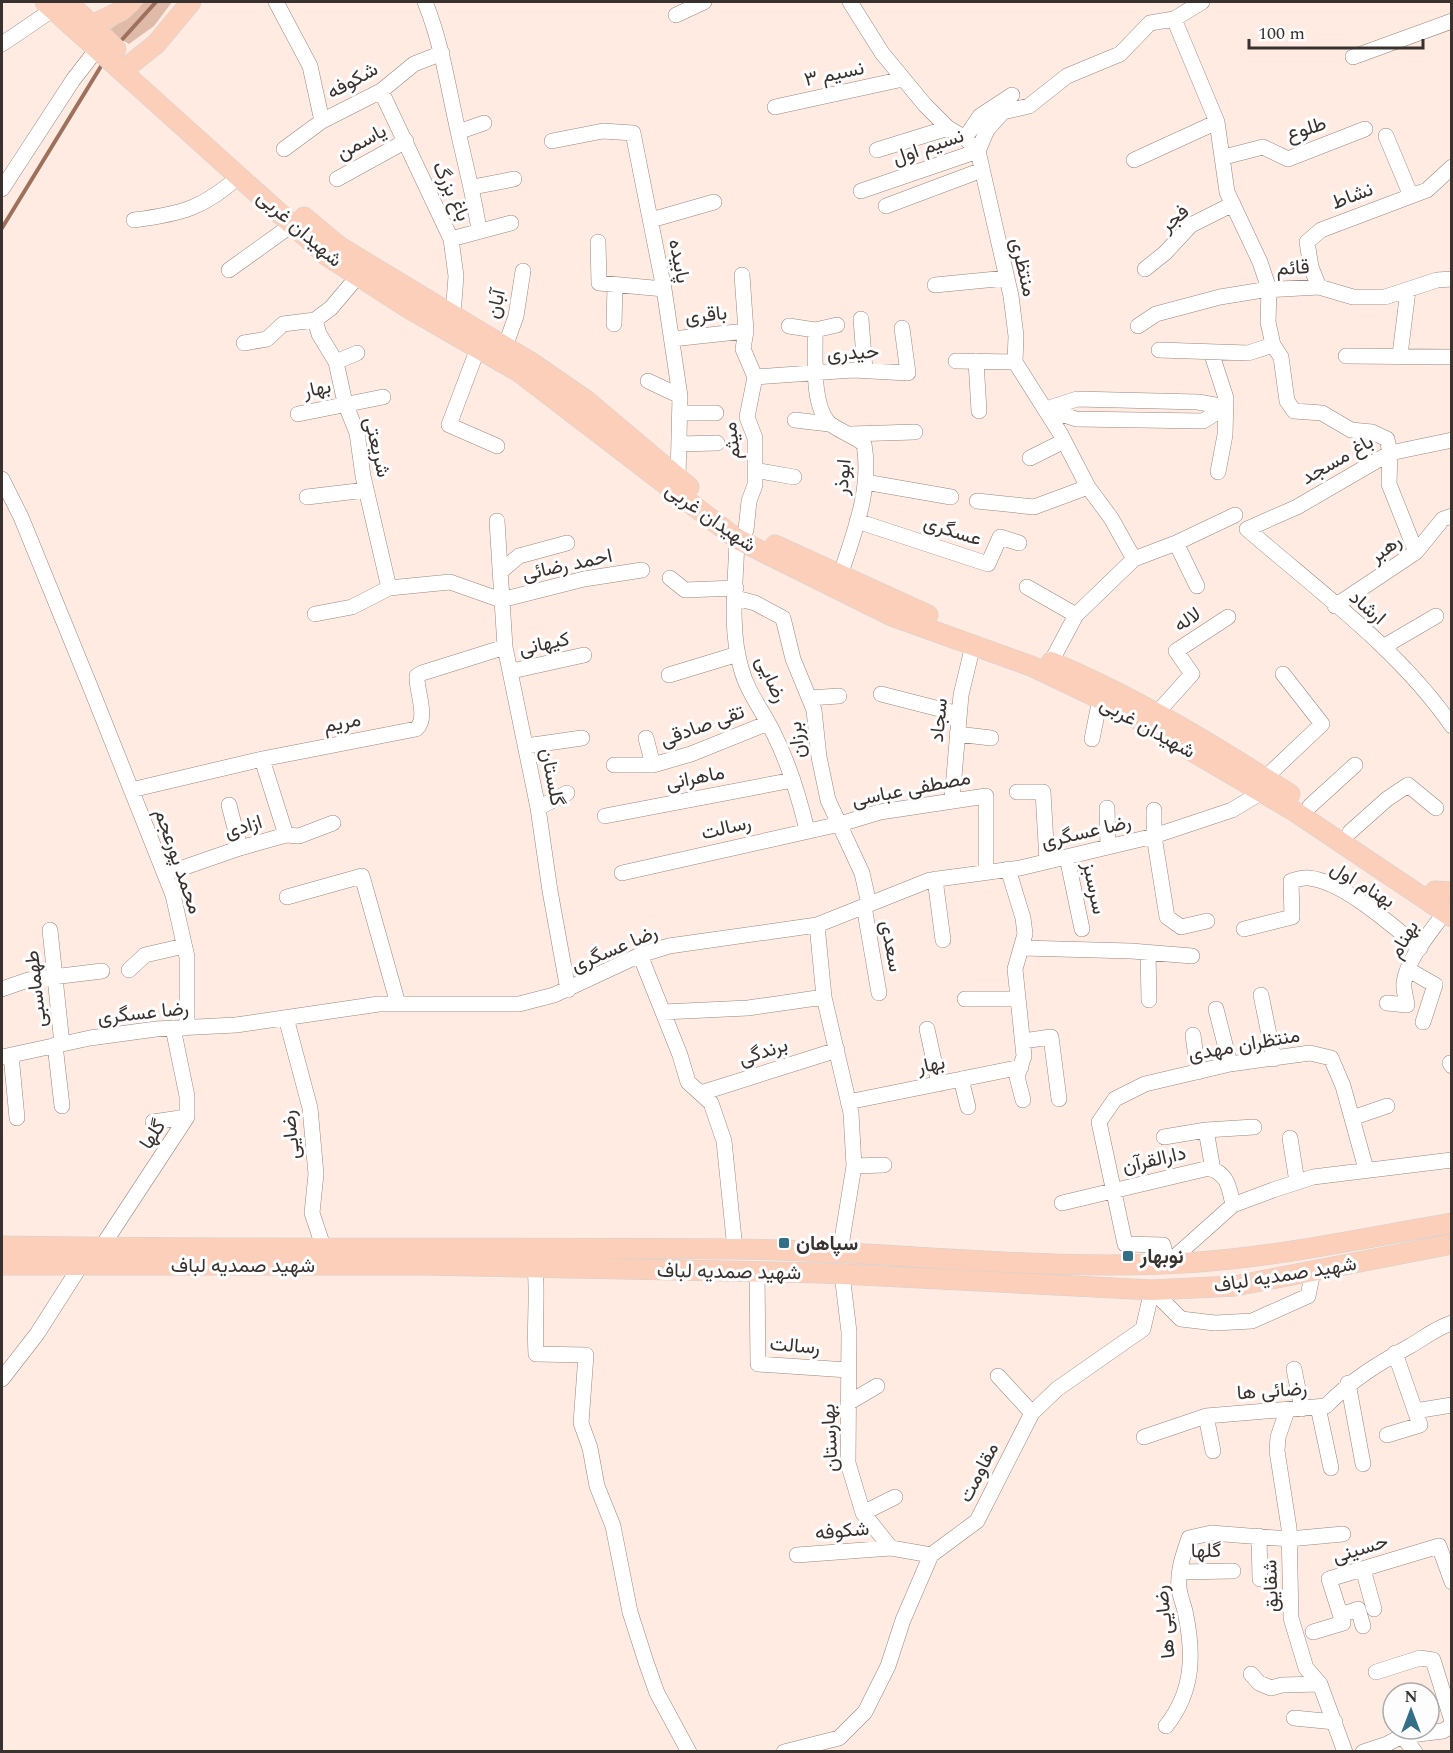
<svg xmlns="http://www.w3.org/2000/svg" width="1453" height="1753" viewBox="0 0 1453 1753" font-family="Spectral,Vazirmatn,serif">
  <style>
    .green { fill: #e0baa8 }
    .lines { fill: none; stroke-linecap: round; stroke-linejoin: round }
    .stream { stroke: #9e715d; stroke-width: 4 }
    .minor-casing { stroke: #98877f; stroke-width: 16 }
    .major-casing { stroke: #d3d2d1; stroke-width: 21 }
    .minor { stroke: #fff; stroke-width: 15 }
    .major { stroke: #fbcfba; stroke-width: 20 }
    .poi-dot { fill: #336f86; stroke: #fdfdfd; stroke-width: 2 }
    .labels { text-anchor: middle; stroke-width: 6; stroke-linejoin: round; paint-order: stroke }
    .street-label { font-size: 20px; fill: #38312e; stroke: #fdfdfd }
    .poi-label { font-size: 20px; font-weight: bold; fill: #38312e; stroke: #fdfdfd; text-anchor: start }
  </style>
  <rect width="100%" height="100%" fill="#ffebe2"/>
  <path class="green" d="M144 2H172L154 26 129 44 107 31 130 16Z"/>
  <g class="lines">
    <path class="stream" d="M119 43 156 2
      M2 228 103 63"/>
    <g class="minor-casing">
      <path id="minor" d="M276 2 310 66 322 121
        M425 2C442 44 448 87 458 131 465 164 474 196 479 230
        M850 2 882 53 925 105 948 128 965 138 978 151 1011 296 1016 336 1015 362 1060 433 1088 487 1111 518 1134 559
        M676 15 704 2
        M1174 19 1217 122 1227 192 1260 262 1269 289 1268 322 1273 345 1281 357 1287 401 1294 411 1322 413 1351 430 1372 432 1387 439 1390 453 1389 484 1416 552
        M2 44 61 4
        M1353 57 1452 21
        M381 91 451 239 456 276 453 315
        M775 107 903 79
        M458 132 484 123
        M1386 136 1411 196
        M965 138 980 116 1012 95
        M552 141 603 131 633 133 664 289 680 396 678 479
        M284 149 322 121 381 91 414 64 442 53
        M877 150 948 128
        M1224 157 1263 147 1288 159 1365 129
        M1134 160 1217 122
        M337 179 406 141
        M473 187 514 179
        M2 189 73 80 97 49
        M861 191 978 151 987 130 1003 112 1029 106 1067 76 1120 54 1150 23 1174 19 1202 2
        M886 206 982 170
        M134 220C181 214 205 208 240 175
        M651 220 714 202
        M451 239 511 223
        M598 242 599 283 664 289
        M1145 269 1165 253 1191 225 1233 204
        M229 270 293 224
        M742 275 746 331 743 349 755 377 747 417 755 438V485L749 501 746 530
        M935 285 1007 278
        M1319 287 1311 267 1307 242 1321 230 1427 190 1452 167
        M861 319 865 370
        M315 320 319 334 336 362 345 403 357 433 363 476 389 588
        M614 324 615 285
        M789 326 815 330 837 325
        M1138 326 1156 314 1220 297 1263 290 1319 287 1353 297H1385L1437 280 1452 279
        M815 330C816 356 811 402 828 422 835 429 854 436 864 444 872 489 854 533 840 576
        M672 339 746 331
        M244 343 267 339 283 324 315 320 331 308 358 276
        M505 347 516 316 523 271
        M478 348 449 425 497 446
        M1159 350 1248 353 1273 345
        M1211 352 1226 398 1225 435 1218 472
        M1400 355 1408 290
        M1346 356 1452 357
        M956 361 1015 362
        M976 361 979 411
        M336 362 357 353
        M755 377 853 370 908 373 902 328
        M648 381 680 396
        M1077 399 1198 402 1226 407 1203 421 1076 419 1046 409Z
        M681 413H716
        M298 414 383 397
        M795 420 829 424
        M851 434 915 432
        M1452 440 1390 453 1297 507 1247 529C1317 590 1399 649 1452 726
        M679 444 717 443
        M1030 458 1064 441
        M755 470 794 477
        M2 479 21 517 94 696 173 895 187 957V1028
        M865 482 951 497
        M307 497 366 490
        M977 501 1034 507 1088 487
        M497 521 505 647 538 808 550 891 568 990
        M857 521 988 564 1000 537 1019 543
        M737 539C736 581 729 627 741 668 747 692 763 711 774 734 789 764 799 797 807 830
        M1176 543 1197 586
        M500 572 519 556 567 543
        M670 578 685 590 736 588
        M1027 587 1076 615
        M736 598 755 603 783 618 793 659 814 710 819 757 828 800 862 873 869 904
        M1335 606 1416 552 1443 519 1452 516
        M315 614 352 607 389 588 450 582 501 600 584 579 642 570
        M1383 647 1436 616
        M1051 662 1076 615 1134 559 1176 543 1235 515
        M512 671 584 655
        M669 675 738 654
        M881 694 959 714
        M809 698 839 696
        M1156 714 1192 674 1176 651 1228 617
        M957 734 991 738
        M646 738 653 765
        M1092 739 1100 699
        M526 746 582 738
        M262 759 286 835
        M614 765H653L691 754 768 723
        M1265 778 1322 724 1283 674
        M131 790 262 759 416 729C429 718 416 691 417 676L422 673 505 647
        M1017 792H1043L1047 861
        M952 800 961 695 973 645
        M229 805 240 848
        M1310 806 1355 765
        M538 808 567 793
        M1107 808 1108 847
        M1154 810V836L1167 917 1181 927 1207 921
        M605 816 793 780
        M1350 832 1387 799 1408 785 1436 808
        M1067 857 1082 929
        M1008 869 1023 918 1025 934 1015 969 1024 1056 1017 1077 1023 1100
        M622 873 840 824 880 812 986 796V872
        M165 874 240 848 286 835 299 836 333 823
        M935 879 943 940
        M287 897 362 876 398 1004
        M864 906 879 993
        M817 925 824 997 851 1113 854 1166 840 1252
        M1244 929 1292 917 1291 881C1296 880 1304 877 1309 878 1345 882 1392 926 1420 948
        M50 930 62 1044
        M1023 948 1131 951 1192 956
        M1148 952 1149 1000
        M640 955 680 1055 688 1082 711 1103 724 1141 735 1249
        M129 970 145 955 184 946
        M1409 970 1435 985 1423 1022
        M2 989 28 980 102 971
        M1261 995 1274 1059
        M965 999H1018
        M1387 1003 1407 1005C1406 998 1403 989 1404 982 1408 957 1431 932 1445 912
        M1216 1009 1230 1064
        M663 1012 748 1008 824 997
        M286 1018 310 1108 316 1174 312 1213 324 1249
        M927 1029 939 1084
        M1193 1035 1198 1072
        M1023 1041 1051 1037 1059 1099
        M55 1045 62 1106
        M11 1055 17 1118
        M2 1057 90 1038 156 1029 236 1025 379 1004H519L554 995 640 955 669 946 817 925 930 880 1020 868 1154 836 1232 810 1262 792
        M1450 1063 1452 1066
        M961 1079 968 1107
        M701 1093 837 1050
        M848 1102 1021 1067
        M1352 1118 1387 1106
        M153 1122 187 1117
        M1206 1130 1213 1170
        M1164 1137 1206 1130 1254 1127
        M1290 1138 1297 1182
        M854 1166 884 1165
        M1366 1169 1343 1086 1331 1058 1310 1053 1230 1064 1145 1084 1115 1099 1099 1122 1125 1244 1163 1245 1168 1263 1233 1205 1273 1190 1313 1177 1452 1160
        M1062 1203 1209 1168C1228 1174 1229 1187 1233 1205
        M101 1248 187 1117V1096L173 1028
        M535 1267C538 1297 534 1324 536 1354L586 1355 581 1423 590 1448 597 1486 613 1526 630 1612 646 1662 657 1693 689 1752
        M757 1272 758 1364 848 1370
        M842 1274 849 1332 848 1463 863 1513 891 1548 931 1555
        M1152 1290 1181 1319 1215 1323 1252 1321 1308 1296 1313 1271
        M1294 1369 1302 1409
        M998 1376 1032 1413
        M2 1379 37 1334 81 1265
        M1348 1383 1363 1464
        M848 1403 877 1386
        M1318 1407 1331 1468
        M1287 1411 1278 1437 1277 1451 1289 1528 1291 1618 1306 1668 1320 1684 1345 1752
        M1415 1411 1452 1405
        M1206 1416 1213 1451
        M1387 1435 1420 1425 1395 1353
        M1144 1437 1206 1416 1326 1406C1351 1380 1379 1363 1410 1346 1424 1338 1436 1328 1452 1323
        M863 1513 895 1497
        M1259 1536 1260 1579
        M797 1555 891 1548
        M1363 1569 1374 1609
        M1180 1572 1233 1571
        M1341 1615 1358 1609 1363 1626
        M1313 1632 1343 1623 1329 1579 1439 1546 1452 1582
        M1376 1672 1420 1658 1433 1660 1452 1721
        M1251 1674 1259 1683 1271 1688 1282 1685 1320 1684
        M1294 1718 1335 1722
        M1166 1726C1194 1691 1194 1653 1185 1611 1183 1603 1180 1596 1179 1588 1177 1571 1184 1553 1189 1538L1211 1533 1289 1539 1343 1534
        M1402 1736 1415 1752
        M784 1752 839 1738 865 1712 888 1666 903 1620 931 1555 977 1521 1032 1413 1057 1389 1143 1329 1152 1290
        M1363 1752 1387 1744 1402 1736 1443 1731 1452 1725"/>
    </g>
    <g class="major-casing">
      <path id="major" d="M45 2 327 256 408 308 519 372 737 539 892 616 1031 666 1115 706 1294 811 1452 917
        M68 2 116 49
        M92 25 121 11 131 2
        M122 71 156 44 191 2
        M304 217 340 247 532 363 587 401 689 487
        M775 545 928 615
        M1051 662C1135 697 1213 745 1290 794
        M1435 891 1452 892
        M2 1246C245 1250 488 1247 732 1249 886 1250 1045 1273 1199 1262 1283 1256 1368 1237 1452 1223
        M2 1265H424L822 1273 1152 1290 1235 1286 1452 1244"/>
    </g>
    <use href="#minor" class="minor"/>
    <use href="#major" class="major"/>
  </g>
  <g class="poi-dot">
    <rect x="778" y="1237" width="12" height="12" rx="3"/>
    <rect x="1122" y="1250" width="12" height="12" rx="3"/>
  </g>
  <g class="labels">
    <g class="street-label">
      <text transform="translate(834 73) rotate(-12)" y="7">نسیم ۳</text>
      <text transform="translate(352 80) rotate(-29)" y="7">شکوفه</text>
      <text transform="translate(1306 128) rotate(-17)" y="7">طلوع</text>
      <text transform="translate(361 141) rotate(-28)" y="7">یاسمن</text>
      <text transform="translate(928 146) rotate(-19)" y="7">نسیم اول</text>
      <text transform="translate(452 191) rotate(65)" y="7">باغ بزرگ</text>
      <text transform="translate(1352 195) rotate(-21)" y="7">نشاط</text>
      <text transform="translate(1174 218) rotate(-41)" y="7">فجر</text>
      <text transform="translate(300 228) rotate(41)" y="7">شهیدان غربی</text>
      <text transform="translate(680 261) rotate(79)" y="7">پابیده</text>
      <text transform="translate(1024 267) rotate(77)" y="7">منتظری</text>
      <text transform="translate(1293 267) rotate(-3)" y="7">قائم</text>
      <text transform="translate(495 304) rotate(-77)" y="7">آبان</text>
      <text transform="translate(706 314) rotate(-6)" y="7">باقری</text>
      <text transform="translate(853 352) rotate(-3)" y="7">حیدری</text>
      <text transform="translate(317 388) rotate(-12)" y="7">بهار</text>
      <text transform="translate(731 441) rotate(-97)" y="7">میثم</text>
      <text transform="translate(378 447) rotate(77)" y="7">شریعتی</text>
      <text transform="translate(1337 459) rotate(-30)" y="7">باغ مسجد</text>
      <text transform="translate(842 477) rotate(-85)" y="7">ابوذر</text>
      <text transform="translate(711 517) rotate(35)" y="7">شهیدان غربی</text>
      <text transform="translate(953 530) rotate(18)" y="7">عسگری</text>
      <text transform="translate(1385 548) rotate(-37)" y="7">رهبر</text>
      <text transform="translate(567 564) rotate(-12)" y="7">احمد رضائی</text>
      <text transform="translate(1368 607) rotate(41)" y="7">ارشاد</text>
      <text transform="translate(1187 619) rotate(-33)" y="7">لاله</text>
      <text transform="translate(544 643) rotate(-12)" y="7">کیهانی</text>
      <text transform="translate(772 679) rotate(66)" y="7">رضایی</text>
      <text transform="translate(938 720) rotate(-84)" y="7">سجاد</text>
      <text transform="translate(342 722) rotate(-11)" y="7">مریم</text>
      <text transform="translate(702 725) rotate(-20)" y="7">تقی صادقی</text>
      <text transform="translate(1148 727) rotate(29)" y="7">شهیدان غربی</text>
      <text transform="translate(796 740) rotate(-97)" y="7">برزان</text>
      <text transform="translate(553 777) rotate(79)" y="7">گلستان</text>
      <text transform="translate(695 777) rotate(-11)" y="7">ماهرانی</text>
      <text transform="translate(911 788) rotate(-11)" y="7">مصطفی عباسی</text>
      <text transform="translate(243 826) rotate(-17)" y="7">ازادی</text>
      <text transform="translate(726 827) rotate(-13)" y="7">رسالت</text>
      <text transform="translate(1086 831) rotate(-13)" y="7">رضا عسگری</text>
      <text transform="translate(179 861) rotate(71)" y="7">محمد پورعجم</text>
      <text transform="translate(1363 884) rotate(31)" y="7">بهنام اول</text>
      <text transform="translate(1095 888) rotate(78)" y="7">سرسبز</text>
      <text transform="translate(1403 939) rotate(-60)" y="7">بهنام</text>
      <text transform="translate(892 946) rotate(80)" y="7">سعدی</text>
      <text transform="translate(614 948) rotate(-23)" y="7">رضا عسگری</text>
      <text transform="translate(35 989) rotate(-96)" y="7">طهماسبی</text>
      <text transform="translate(143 1012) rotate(-6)" y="7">رضا عسگری</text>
      <text transform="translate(1244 1044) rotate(-10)" y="7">منتظران مهدی</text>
      <text transform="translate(763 1051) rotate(-18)" y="7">برندگی</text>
      <text transform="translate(931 1064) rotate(-12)" y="7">بهار</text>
      <text transform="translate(152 1134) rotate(-57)" y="7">گلها</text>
      <text transform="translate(290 1135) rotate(-96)" y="7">رضایی</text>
      <text transform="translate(1154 1159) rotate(-13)" y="7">دارالقرآن</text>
      <text x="243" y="1272">شهید صمدیه لباف</text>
      <text transform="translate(729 1271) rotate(1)" y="7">شهید صمدیه لباف</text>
      <text transform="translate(1285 1274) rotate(-9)" y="7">شهید صمدیه لباف</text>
      <text transform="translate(795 1345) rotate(5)" y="7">رسالت</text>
      <text transform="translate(1272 1390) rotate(-4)" y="7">رضائی ها</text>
      <text transform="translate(829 1438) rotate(-93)" y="7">بهارستان</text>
      <text transform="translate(978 1472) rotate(-63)" y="7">مقاومت</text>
      <text transform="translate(842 1530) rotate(-5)" y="7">شکوفه</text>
      <text transform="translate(1360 1548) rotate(-17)" y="7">حسینی</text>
      <text transform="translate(1206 1550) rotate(-1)" y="7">گلها</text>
      <text transform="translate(1270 1586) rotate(-92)" y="7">شقایق</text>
      <text transform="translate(1164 1622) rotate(-96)" y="7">رضایی ها</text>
    </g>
    <g class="poi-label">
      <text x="796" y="1250">سپاهان</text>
      <text x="1140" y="1263">نوبهار</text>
    </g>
  </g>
  <rect width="1453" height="1753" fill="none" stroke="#38312e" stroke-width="6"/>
  <g transform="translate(1411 1711)"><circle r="28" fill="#fdfdfd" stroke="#aeabaa" stroke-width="1.5"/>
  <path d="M0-4.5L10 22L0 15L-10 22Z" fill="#336f86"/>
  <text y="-9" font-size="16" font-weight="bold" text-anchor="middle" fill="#38312e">N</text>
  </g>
  <path d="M1249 39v9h174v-9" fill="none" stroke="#38312e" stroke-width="3"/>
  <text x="1258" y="39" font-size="18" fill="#38312e" stroke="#fdfdfd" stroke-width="4.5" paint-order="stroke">100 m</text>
</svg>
